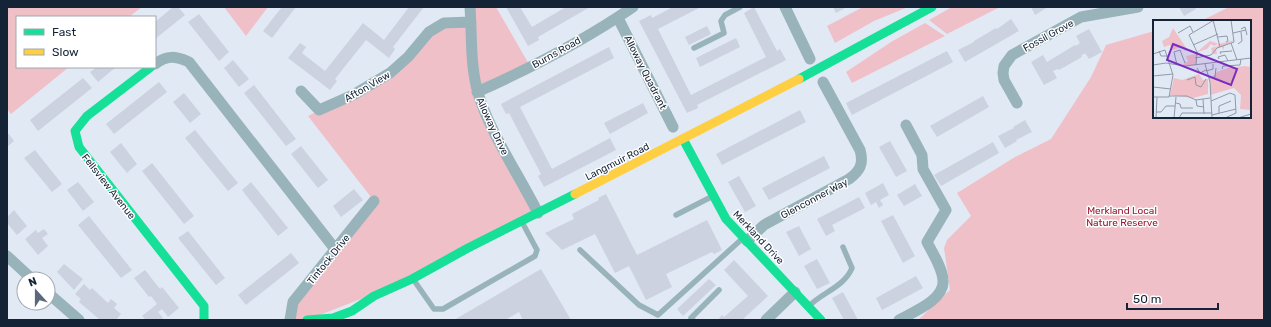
<svg xmlns="http://www.w3.org/2000/svg" width="1271" height="327" viewBox="0 0 1271 327" font-family="Rubik,sans-serif">
  <style>
    .green { fill: #f0c0c8 }
    .building { fill: #ccd2e0 }
    .lines { fill: none; stroke-linecap: round; stroke-linejoin: round }
    .lane { stroke: #98b4ba; stroke-width: 5.5 }
    .street { stroke: #98b4ba; stroke-width: 11 }
    .fast { stroke: #16e098; stroke-width: 9 }
    .slow { stroke: #ffcf43; stroke-width: 9 }
    .labels { text-anchor: middle; stroke-width: 3; stroke-linejoin: round; paint-order: stroke }
    .street-label { font-size: 10px; fill: #152337; stroke: #fff }
    .park-label { font-size: 10px; fill: #961832; stroke: #fff }
    .inset-road { fill: none; stroke: #8f9aa9; stroke-width: 1 }
    .view { fill: #7b2cbf; fill-opacity: 0.15; stroke: #7b2cbf; stroke-width: 2 }
    .inset-edge { fill: none; stroke: #152337; stroke-width: 2 }
  </style>
  <rect width="100%" height="100%" fill="#e1e9f5"/>
  <path class="green" d="M7 7H142L129 17H17V67H69L11 114 7 109Z
    M224 7H268L246 36Z
    M470 7H496L530 66 478 92 538 213 412 279 307 320H290V313L374 201 308 116 390 73 429 32 471 22Z
    M863 7H908L874 21 835 43 827 26Z
    M952 7H1000L947 34 929 20Z
    M1229 7H1264V320H918L950 290 944 248 947 240 971 216 957 193 1015 157 1051 139 1091 77 1106 45 1154 31V117H1250V21H1201Z
    M925 23 945 36 852 83 846 72 891 42Z"/>
  <path class="building" d="M173 7H178L185 15 155 39V22Z
    M282 7H296L272 38 263 31Z
    M409 7H424L393 47 395 49 389 58 366 40 335 79 337 81 330 90 288 58 300 43 306 47 302 53 325 71 363 23 384 40Z
    M506 7H520L532 27 566 7H590L538 37 539 40 528 46Z
    M673 7H701L658 29 691 95 766 57 744 13 754 7 777 51 780 49 786 60 697 105 698 108 687 113 639 21 651 15 652 18Z
    M833 7H847L836 13Z
    M1031 7H1048L1035 15Z
    M1179 7H1195L1196 9 1184 16Z
    M199 14 229 52 219 61 188 22Z
    M1011 19 1019 31 965 62 958 50 974 42V41L996 28 997 29Z
    M707 26 711 34 689 45 685 37Z
    M1089 29 1102 52 1089 59 1085 53 1081 56 1082 57 1059 70 1058 69 1053 71 1057 78 1044 85 1031 62 1043 55 1047 62 1075 45 1076 46 1080 43 1076 36Z
    M736 38 740 47 700 67 696 58Z
    M609 47 614 58 520 107 552 169 610 138 616 150 544 187 538 176 541 174 509 113 506 114 501 104Z
    M947 51 953 62 852 115 846 103Z
    M233 60 249 79 239 87 224 68Z
    M97 67H116L98 82 90 72Z
    M83 78 92 88 38 131 30 120Z
    M159 82 167 92 114 134 106 124Z
    M254 85 296 139 286 146 244 93Z
    M184 93 201 114 190 123 173 102Z
    M983 96 989 107 937 137 930 126Z
    M643 103 648 113 610 134 604 123Z
    M800 110 806 122 722 165 716 154Z
    M1025 120 1032 132 1016 140 1017 141 1005 148 998 136 1014 128 1013 127Z
    M195 130 238 183 228 191 185 138Z
    M9 134 14 141 7 147V135Z
    M890 141 907 171 896 177 879 147Z
    M993 142 999 153 941 186 934 175Z
    M121 143 137 164 127 173 110 152Z
    M301 146 328 180 318 188 291 154Z
    M35 150 62 184 52 192 24 158Z
    M824 156 830 168 769 200 762 188Z
    M152 163 194 216 184 224 142 171Z
    M739 176 756 206 745 212 728 182Z
    M78 182 94 202 83 211 67 190Z
    M251 182 288 228 278 236 242 190Z
    M883 183 889 195 880 200 883 205 879 208 876 202 871 205 865 193Z
    M915 184 922 196 904 206 897 195Z
    M354 189 363 200 341 217 333 206Z
    M606 194 637 255 707 220 722 250 714 254 712 252 666 274 672 287 646 300 629 266 615 273 595 234 562 250 545 233 574 219 572 214 599 200 598 198Z
    M859 197 865 208 832 225 835 231 826 236 817 219Z
    M14 210 27 226 17 235 7 223V217Z
    M893 215 915 256 903 263 881 221Z
    M89 216 132 270 121 278 78 225Z
    M799 226 811 249 799 256 786 232Z
    M44 229 48 234 42 238 48 246 38 255 25 239 36 230 38 233Z
    M188 231 225 278 216 285 178 238Z
    M291 253 299 263 246 305 238 295Z
    M817 259 830 283 817 289 804 266Z
    M734 260 768 296 742 320H718L722 315 724 317 748 296 724 270Z
    M64 264 83 279 74 290 57 272Z
    M541 269 571 320H523L519 312 505 320H454Z
    M145 270 160 289 162 287 179 308 168 317 162 309 158 312 163 318 161 320H146L142 316 157 304 151 296 149 297 134 278Z
    M916 276 923 288 882 310 876 298Z
    M709 279 716 285 683 316 677 309Z
    M84 284 90 290 92 288 108 303 111 299 117 304 114 308 121 314 116 320H100L79 302 81 299 75 294Z
    M843 292 858 320H844L832 298Z"/>
  <g class="lines">
    <path class="lane" d="M694 48 724 33 721 21 725 15 740 7
      M676 215 713 196
      M580 250 639 305 658 315 743 238
      M413 279 434 309H443L535 256 537 250 522 222
      M809 306C823 292 844 287 852 268L843 247
      M693 320 691 318 719 290"/>
    <path class="street" d="M470 7C472 35 470 65 478 93 490 133 519 175 538 213
      M785 7 810 59
      M618 18 673 127
      M155 64C167 55 175 56 189 62L335 249
      M301 91 319 110 353 95 390 73 408 57 429 32 444 23 471 22
      M477 92C531 68 585 40 633 7
      M1017 103 1004 80 1003 73 1004 66 1012 55 1081 17 1138 7
      M747 241 764 225 849 179C860 171 864 164 860 150L823 82
      M7 256 32 279
      M48 293 79 320
      M290 320 293 302 374 201
      M766 320 795 292
      M899 320C913 312 945 300 943 280 942 267 933 254 927 242L946 210 923 169 922 155 906 125"/>
    <path class="fast" d="M151 67 87 116 75 131 79 147 204 306V320
      M799 79 932 7
      M683 139 726 219 821 320
      M307 320 333 318 352 311 374 296 412 279 468 248 575 194"/>
    <path class="slow" d="M575 194 799 79"/>
  </g>
  <g class="labels">
    <g class="street-label">
      <text transform="translate(1048 35) rotate(-29)" y="4">Fossil Grove</text>
      <text transform="translate(556 52) rotate(-29)" y="4">Burns Road</text>
      <text transform="translate(646 72) rotate(63)" y="4">Alloway Quadrant</text>
      <text transform="translate(367 86) rotate(-30)" y="4">Afton View</text>
      <text transform="translate(493 126) rotate(65)" y="4">Alloway Drive</text>
      <text transform="translate(617 161) rotate(-27)" y="4">Langmuir Road</text>
      <text transform="translate(109 186) rotate(52)" y="4">Fellsview Avenue</text>
      <text transform="translate(814 198) rotate(-28)" y="4">Glenconner Way</text>
      <text transform="translate(759 237) rotate(47)" y="4">Merkland Drive</text>
      <text transform="translate(328 259) rotate(-51)" y="4">Tintock Drive</text>
    </g>
    <g class="park-label">
      <text x="1122" y="214">Merkland Local<tspan x="1122" dy="12">Nature Reserve</tspan></text>
    </g>
  </g>
  <g transform="translate(1153 20)">
    <rect width="98" height="98" fill="#e1e9f5"/>
    <path d="M20 8 34 29 32 31 29 27 18 30 17 25 11 27 9 21 16 17ZM82 20 71 26V30L68 26 63 28 64 34H60L58 28 65 26V24L61 26 58 24 54 29 45 32 43 45H29L35 41 33 36 43 34 44 32 57 21 66 24ZM92 46 98 47V90L87 89 88 75 81 68 57 75V59L64 52 75 48ZM46 54 50 60 55 59V74L40 78 17 75 21 58 29 60Z" fill="#f0c0c8"/>
    <path class="inset-road" d="M60 0 67 27M88 9 92 7 94 15M25 13 37 6 40 12M80 13 93 10M65 17 74 16 75 21 73 22M78 23 84 40M85 24 89 21 88 12M40 25 65 14M6 31 8 36H15M0 34 12 30 20 55 16 77H0M68 34 67 32 79 31M42 38 58 35 64 28 81 22 78 0M66 39 65 37 72 35 75 41M52 44 57 62 59 98M0 45 13 43 32 46 98 38M24 45 21 32 27 30 32 43M43 45 44 32 36 15 61 0M44 48 47 53 53 50M69 49 70 46 87 45 88 39M53 51 60 49V44M0 56 20 54M56 58 62 57 63 48M34 60 42 57 43 65 48 67 53 59M0 67 18 69M16 76H34L43 80 57 78M50 79 51 94M43 80 44 86 51 87M58 81 77 73 82 75 83 93 72 98M23 83 27 84 28 88H40M3 92H8L13 86H22M66 93V86L78 81M59 95 83 89M3 98 4 77M14 98H26L29 93H59M21 98 23 77M85 98 98 94"/>
    <path class="view" d="M20 24 84 49 78 65 14 40Z"/>
    <rect width="98" height="98" class="inset-edge"/>
  </g>
  <rect width="1271" height="327" fill="none" stroke="#152337" stroke-width="16"/>
  <rect x="16" y="16" width="140" height="52" fill="#ffffff" stroke="#a1a7af"/>
  <rect x="24" y="29" width="20" height="6" fill="#16e098" stroke="#a1a7af"/>
  <text x="52" y="36" font-size="12" fill="#152337">Fast</text>
  <rect x="24" y="49" width="20" height="6" fill="#ffcf43" stroke="#a1a7af"/>
  <text x="52" y="56" font-size="12" fill="#152337">Slow</text>
  <g transform="translate(36 291) rotate(339)"><circle r="19" fill="#ffffff" stroke="#a1a7af"/>
  <path d="M0-3L7 15L0 10L-7 15Z" fill="#5c687a"/>
  <text y="-6" font-size="11" font-weight="bold" text-anchor="middle" fill="#152337">N</text>
  </g>
  <path d="M1127 303v6h91v-6" fill="none" stroke="#152337" stroke-width="2"/>
  <text x="1133" y="303" font-size="12" fill="#152337" stroke="#ffffff" stroke-width="3" paint-order="stroke">50 m</text>
</svg>
